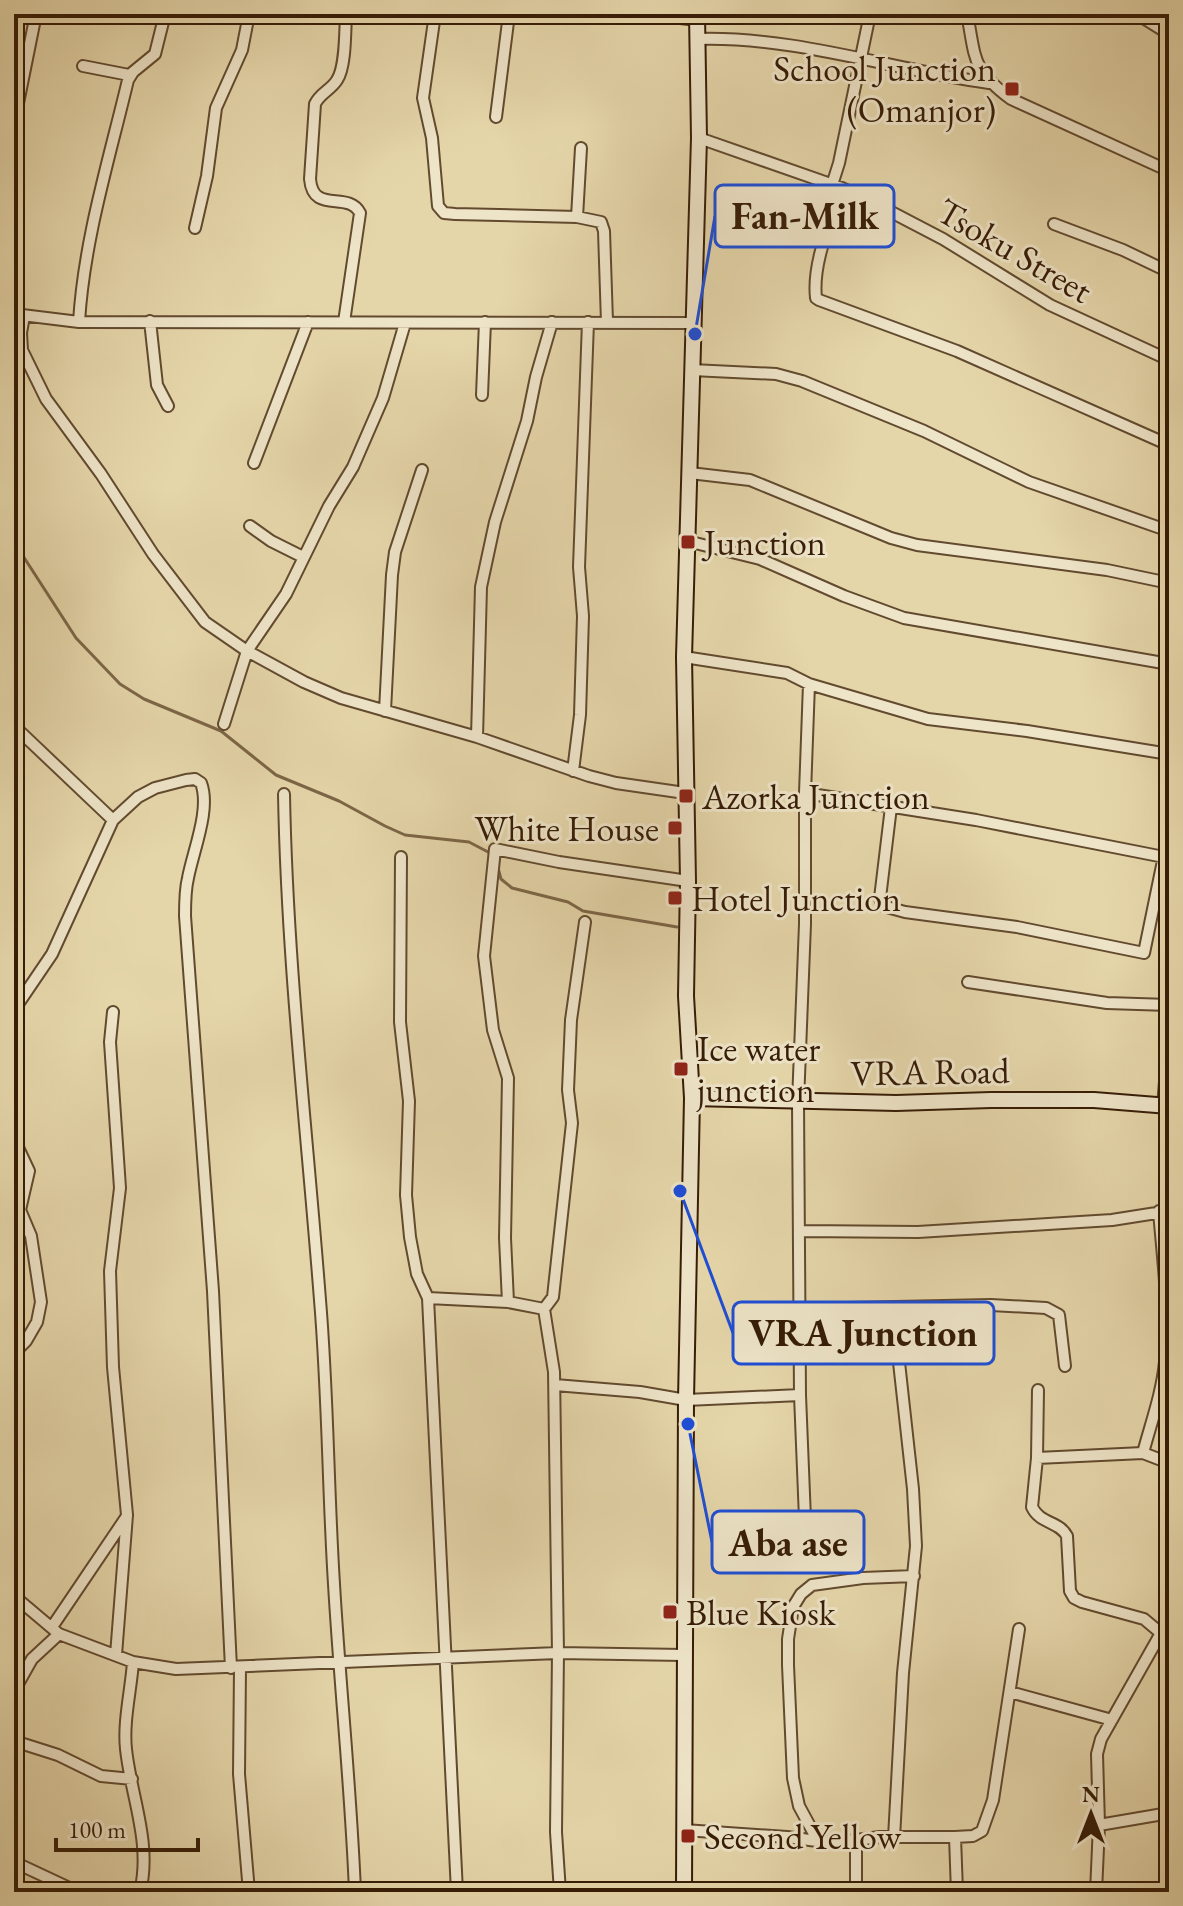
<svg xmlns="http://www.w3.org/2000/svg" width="1183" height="1906" viewBox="0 0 1183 1906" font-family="'EB Garamond',serif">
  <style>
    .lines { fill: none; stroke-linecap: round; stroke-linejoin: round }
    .stream { stroke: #7c6647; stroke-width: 3 }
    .street-casing { stroke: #624a2f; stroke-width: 14 }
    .secondary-casing { stroke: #361c06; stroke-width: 18 }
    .street { stroke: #eee4c8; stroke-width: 10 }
    .secondary { stroke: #eee4c8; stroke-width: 14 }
    .poi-dot { fill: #8f2418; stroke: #eee4c8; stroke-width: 3 }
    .labels { text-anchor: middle; stroke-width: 6; stroke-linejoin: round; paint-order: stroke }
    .poi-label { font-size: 36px; fill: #361c06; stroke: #eee4c8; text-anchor: start }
    .street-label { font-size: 36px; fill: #361c06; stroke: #eee4c8 }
    .leader { fill: none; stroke: #1d4ed8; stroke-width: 3 }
    .callout-dot { fill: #1d4ed8; stroke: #eee4c8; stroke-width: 3 }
    .callout { fill: #eee4c8; stroke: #1d4ed8; stroke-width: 3 }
    .callout-label { font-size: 38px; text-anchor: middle; font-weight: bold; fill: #361c06 }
  </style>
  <rect width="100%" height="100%" fill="#e5d6aa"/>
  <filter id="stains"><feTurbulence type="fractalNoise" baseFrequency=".0025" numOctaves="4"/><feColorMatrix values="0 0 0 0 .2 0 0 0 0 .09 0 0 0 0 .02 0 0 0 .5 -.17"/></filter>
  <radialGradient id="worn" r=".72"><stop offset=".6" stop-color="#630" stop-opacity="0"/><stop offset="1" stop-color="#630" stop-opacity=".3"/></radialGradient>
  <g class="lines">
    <path class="stream" d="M14 542 76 638 120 684 144 699 221 731 276 775 339 801 385 826 405 835 469 842 490 853
      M498 868 501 879 512 888 568 902 583 911 677 927"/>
    <g class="street-casing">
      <path id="street" d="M435 14 423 98 432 138 438 206 444 213 455 214 577 217 601 222 604 231 607 322
        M646 14 697 20
        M967 14C976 59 971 69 1011 99L1169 171
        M1137 14 1169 34
        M698 39C797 36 892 70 989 83
        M83 66 129 75
        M496 117 509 14
        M14 123 36 14
        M699 138 842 188 874 203 943 239 1050 305 1169 360
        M832 185 839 163 870 14
        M842 188C831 222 812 262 816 298L819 300 957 351 1169 445
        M577 217 581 148
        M1054 224 1123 250 1169 272
        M195 228 207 176 216 108 242 50 249 14
        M14 314 79 322 694 323
        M24 316 21 333 22 350 46 399 101 474 153 554 205 622 247 651 304 682 341 698 477 737 589 776 616 783 685 793
        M150 321 157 385 168 406
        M79 322C84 240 109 160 128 80L133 72 155 54 165 14
        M344 322 360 213C348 190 313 215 310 179L315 104C320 93 331 90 337 80 346 67 345 30 346 14
        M692 370 776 374 802 381 924 431 1029 482 1169 531
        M482 395 485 322
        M254 463 308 322
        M690 473 750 480 891 538 917 545 1107 570 1169 583
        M250 526 271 541 303 557
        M687 541 760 559 844 596 904 618 1169 664
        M684 657 787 673 809 684 928 719 1027 731 1169 754
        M385 711 392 575 395 552 422 470
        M224 724 247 651 286 594 329 506 353 467 383 398 405 323
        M14 726 113 820
        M477 737 481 587 495 522 527 421 536 377 552 322
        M573 771 580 715 583 616 579 567 588 322
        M805 793 976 820 1169 858
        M284 794C287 963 307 1131 320 1300 328 1395 328 1490 334 1584 340 1687 351 1789 355 1892
        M891 807 880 898 883 906 905 912 1017 927 1144 953 1164 856
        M401 857 400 1022 409 1101 406 1195 410 1237 417 1274 428 1298 457 1892
        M968 982 1107 1003 1169 1005
        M14 1010 52 954 113 820 138 797 155 788 186 780 195 779 201 783C211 809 193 851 188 878 185 890 185 903 185 916L213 1291 231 1668
        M113 1012 110 1042 120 1188 110 1271 113 1367 127 1515 116 1655
        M1163 1106 1169 1033
        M14 1139 29 1171 20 1210 31 1236 41 1302 37 1322 26 1341 14 1353
        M801 1231 918 1232 1112 1220 1169 1211
        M428 1298 508 1302 544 1309
        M508 1302 505 1238 508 1078 493 1030 484 956 495 849 559 862 688 881
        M893 1308 913 1489 916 1546 903 1673 894 1838
        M800 1309 991 1305 1046 1308 1059 1315 1065 1366
        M555 1385 640 1392 686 1400 800 1395
        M1038 1390 1037 1458 1032 1507C1040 1524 1059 1521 1067 1536L1070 1591 1074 1598 1082 1602 1144 1619 1169 1640
        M1143 1453C1151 1423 1162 1393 1165 1362 1170 1312 1163 1261 1159 1211
        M1037 1458 1143 1453 1169 1463
        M805 1519 800 1395 798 1102 805 924V793L809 684
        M14 1596 59 1634 133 1662 176 1669 558 1653 684 1655
        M52 1627 127 1516
        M133 1662C131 1690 123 1722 126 1749 131 1797 152 1843 140 1892
        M240 1668 239 1774 249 1892
        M14 1691 32 1659 59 1634
        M1010 1692 1112 1720
        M14 1741 58 1755 101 1776 132 1779
        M1099 1825 1169 1813
        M684 1830 787 1837 832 1843 880 1837H955L973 1836 982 1831 993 1800 1019 1629
        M955 1837 957 1892
        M819 1843 799 1806 793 1778 788 1665V1639L793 1607 801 1594 812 1585 863 1578 914 1576
        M14 1862 78 1892
        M560 1892 556 1832 558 1653 554 1372 544 1309 553 1297 572 1123 568 1090 571 1020 585 922
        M856 1892V1840
        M1096 1892 1099 1825 1097 1754 1101 1739 1161 1633"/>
    </g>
    <g class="secondary-casing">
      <path id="secondary" d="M692 1098 896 1103 991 1100H1094L1169 1106
        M684 1892 686 1400 692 1098 686 996 688 881 684 657 699 138 697 14"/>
    </g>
    <use href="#street" class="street"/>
    <use href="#secondary" class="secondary"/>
  </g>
  <g class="poi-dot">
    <rect x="1004" y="81" width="16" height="16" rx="4"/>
    <rect x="680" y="534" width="16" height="16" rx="4"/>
    <rect x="678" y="788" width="16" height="16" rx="4"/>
    <rect x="667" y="820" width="16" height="16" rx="4"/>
    <rect x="667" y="890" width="16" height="16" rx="4"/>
    <rect x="673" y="1061" width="16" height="16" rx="4"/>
    <rect x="662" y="1604" width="16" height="16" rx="4"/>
    <rect x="680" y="1828" width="16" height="16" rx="4"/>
  </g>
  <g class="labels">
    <g class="poi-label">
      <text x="996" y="81" text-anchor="end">School Junction<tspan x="996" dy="41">(Omanjor)</tspan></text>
      <text x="704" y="555">Junction</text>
      <text x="702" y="809">Azorka Junction</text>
      <text x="659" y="841" text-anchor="end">White House</text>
      <text x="691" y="911">Hotel Junction</text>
      <text x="697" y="1061">Ice water<tspan x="697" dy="41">junction</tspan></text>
      <text x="686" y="1625">Blue Kiosk</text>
      <text x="704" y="1849">Second Yellow</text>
    </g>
    <g class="street-label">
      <text transform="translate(1015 250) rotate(30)" y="13">Tsoku Street</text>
      <text transform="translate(930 1071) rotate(-1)" y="13">VRA Road</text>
    </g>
  </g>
  <path class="leader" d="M695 334L715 216M680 1191L733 1333M688 1424L712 1542"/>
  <g class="callout-dot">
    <circle cx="695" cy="334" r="8"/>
    <circle cx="680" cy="1191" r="8"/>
    <circle cx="688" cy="1424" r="8"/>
  </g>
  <g class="callout">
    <rect x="715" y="185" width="179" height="62" rx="8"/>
    <rect x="733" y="1302" width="261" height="62" rx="8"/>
    <rect x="712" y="1511" width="152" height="62" rx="8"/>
  </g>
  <g class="callout-label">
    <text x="805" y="229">Fan-Milk</text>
    <text x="863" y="1346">VRA Junction</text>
    <text x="788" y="1556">Aba ase</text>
  </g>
  <rect width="1183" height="1906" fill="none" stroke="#e5d6aa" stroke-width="48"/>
  <rect x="16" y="16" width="1151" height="1874" fill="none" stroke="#361c06" stroke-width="4"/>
  <rect x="24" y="24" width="1135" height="1858" fill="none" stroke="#361c06" stroke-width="2"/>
  <g transform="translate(1091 1814)" stroke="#eee4c8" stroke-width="6" paint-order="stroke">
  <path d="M0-6L14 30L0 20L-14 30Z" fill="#361c06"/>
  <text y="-12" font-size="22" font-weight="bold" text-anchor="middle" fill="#361c06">N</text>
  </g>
  <path d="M56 1838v12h142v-12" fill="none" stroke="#361c06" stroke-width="4"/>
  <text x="68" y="1838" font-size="24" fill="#361c06" stroke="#eee4c8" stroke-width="6" paint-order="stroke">100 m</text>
  <rect width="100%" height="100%" filter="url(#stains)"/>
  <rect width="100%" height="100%" fill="url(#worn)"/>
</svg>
